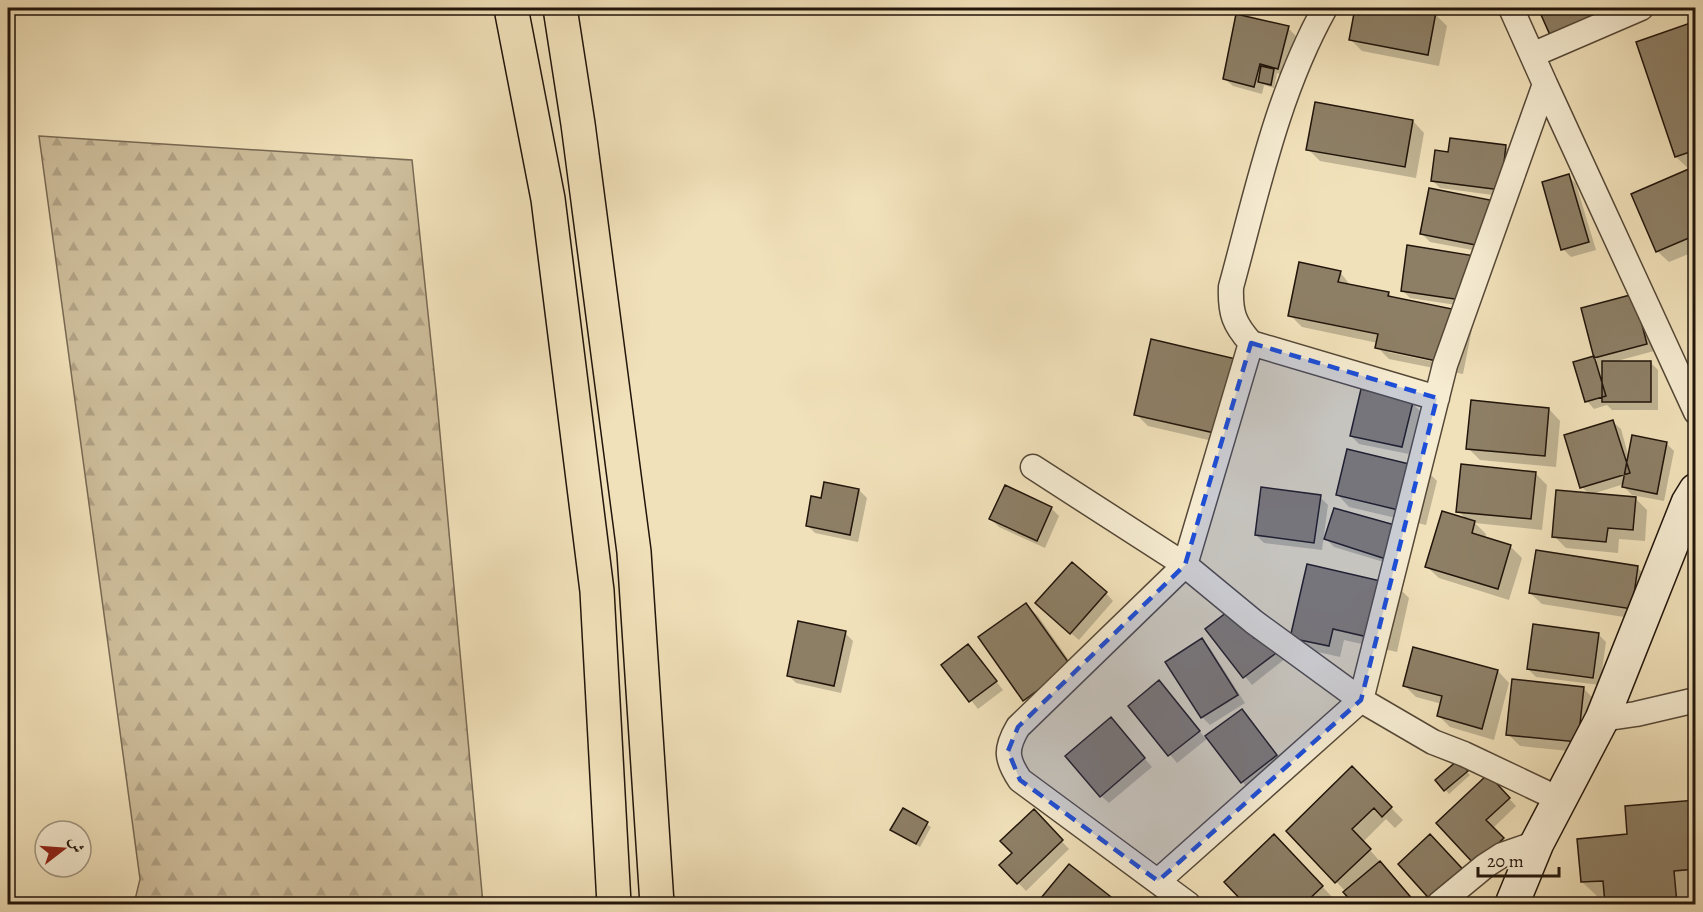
<svg xmlns="http://www.w3.org/2000/svg" width="1703" height="912" viewBox="0 0 1703 912" font-family="Alegreya,Amiri,serif">
  <style>
    .forest { fill: url(#forest-firs); stroke: #786a54; stroke-width: 1.5 }
    .shadow { fill: #0003; fill-rule: evenodd }
    .building { fill: #8d7f66; stroke: #21150b; stroke-width: 1.5 }
    .lines { fill: none; stroke-linecap: round; stroke-linejoin: round }
    .street-casing { stroke: #554837; stroke-width: 27 }
    .secondary-casing { stroke: #21150b; stroke-width: 36 }
    .highway-casing { stroke: #21150b; stroke-width: 36 }
    .street { stroke: #f6ecd2; stroke-width: 24 }
    .secondary { stroke: #f6ecd2; stroke-width: 33 }
    .highway { stroke: #f1e1ba; stroke-width: 33 }
    .marked { fill: #1d4ed8; fill-opacity: 0.2; stroke: #1d4ed8; stroke-width: 4.5; stroke-dasharray: 12 8; stroke-linejoin: round }
  </style>
  <defs>
    <pattern id="forest-firs" width="22" height="20" patternUnits="userSpaceOnUse" patternTransform="scale(1.5)"><rect width="22" height="20" fill="#cebe9c"/><path d="M5 1l3.5 6h-7zM16 11l3.5 6h-7z" fill="#b1a285"/></pattern>
  </defs>
  <rect width="100%" height="100%" fill="#f1e1ba"/>
  <filter id="stains"><feTurbulence type="fractalNoise" baseFrequency=".00333" numOctaves="4"/><feColorMatrix values="0 0 0 0 .2 0 0 0 0 .09 0 0 0 0 .02 0 0 0 .5 -.17"/></filter>
  <radialGradient id="worn" r=".72"><stop offset=".6" stop-color="#630" stop-opacity="0"/><stop offset="1" stop-color="#630" stop-opacity=".3"/></radialGradient>
  <path class="forest" d="M39 136 412 160 436 390 483 904H134L140 879Z"/>
  <path class="shadow" d="M1357 8H1402L1435 14 1447 26 1439 66 1362 51 1350 39Z
    M1540 8H1601L1609 26 1551 34Z
    M1696 23V166L1689 168 1696 175V251L1669 262 1657 251 1690 170 1676 157Z
    M1288 28 1296 36 1285 76 1277 73 1274 88 1264 85 1262 94 1233 86 1225 79Z
    M1413 121 1424 133 1416 178 1320 161 1308 149Z
    M1506 147 1514 155 1508 197 1440 188 1432 180 1450 154Z
    M1569 176 1576 184 1596 250 1571 257 1563 249Z
    M1430 189 1494 254 1430 242 1422 234Z
    M1474 257 1476 308 1410 298 1402 290Z
    M1340 272 1351 286 1388 293 1393 298 1461 312 1473 324 1463 374 1389 359 1377 347 1378 343 1302 327 1290 315ZM1388 349 1459 364 1458 367 1388 352Z
    M1641 304 1654 351 1617 361 1650 362 1658 370V410H1612L1607 405 1594 409 1587 401 1593 358 1597 361 1583 309Z
    M1247 372 1230 445 1148 426 1136 414Z
    M1412 403 1420 411 1409 454 1359 444 1351 436Z
    M1549 409 1560 421 1556 467 1480 460 1468 448Z
    M1613 422 1621 429 1629 458 1666 443 1674 451 1664 501 1632 495 1624 487V484L1592 494 1635 498 1647 510 1645 541 1619 539 1618 553 1566 548 1554 536 1589 494 1582 487Z
    M1425 469 1437 481 1426 525 1349 507 1338 495Z
    M1535 473 1547 485 1542 530 1475 523 1486 534 1485 539 1510 546 1522 558 1509 600 1439 578 1427 567 1467 520 1458 511Z
    M859 490 867 498 858 542 815 533 807 525Z
    M1320 497 1328 505 1322 550 1264 543 1256 535Z
    M1051 508 1059 516 1045 548 999 527 991 519Z
    M1335 509 1400 567 1334 547 1326 539Z
    M1638 568 1649 580 1643 620 1542 604 1530 593Z
    M1397 586 1409 598 1397 652 1344 640 1340 657 1304 649 1292 637Z
    M1106 593 1113 601 1079 640 1045 611Z
    M1026 605 1038 616 1082 679 1036 711 1025 700Z
    M1207 630 1255 640 1286 658 1252 685Z
    M845 633 853 641 841 693 796 683 788 675Z
    M1598 634 1606 642 1600 685 1536 677 1528 669Z
    M1202 640 1210 648 1245 703 1210 725 1202 717Z
    M968 645 1003 690 978 709 943 665Z
    M1498 671 1509 683 1494 740 1450 727 1439 716 1442 704 1416 697 1404 685Z
    M1583 688 1595 700 1589 753 1520 746 1508 734Z
    M1167 690 1205 738 1242 711 1284 764 1249 790 1208 738 1177 763 1130 706Z
    M1118 727 1152 767 1109 803 1101 796Z
    M1458 762 1470 775 1449 794 1437 780Z
    M1352 768 1403 820 1395 828 1386 819 1363 842 1417 904H1356L1346 892 1288 831Z
    M1495 784 1516 806 1493 828 1510 847 1484 872 1438 823Z
    M1696 801V886H1689L1691 904H1606V896L1598 897 1582 882 1629 836Z
    M904 810 931 827 920 847 896 833Z
    M1034 812 1069 849 1026 891 1001 865 1014 853Z
    M1286 848 1334 899 1330 903 1332 904H1247L1226 882Z
    M1069 866 1117 904H1038Z"/>
  <path class="building" d="M1355 8H1410L1436 12 1428 55 1349 40Z
    M1538 8H1595L1598 14 1550 35Z
    M1236 14 1289 26 1278 69 1260 64 1254 87 1223 79Z
    M1696 21V150L1675 157 1636 42Z
    M1261 66 1274 69 1271 85 1258 82Z
    M1315 102 1413 120 1405 167 1306 150Z
    M1450 138 1506 145 1501 190 1431 181 1435 150 1448 152Z
    M1691 168 1696 179V235L1656 252 1631 194Z
    M1569 174 1589 242 1561 250 1542 182Z
    M1429 188 1495 201 1486 247 1420 234Z
    M1407 245 1475 256 1468 301 1401 291Z
    M1299 262 1341 271 1338 282 1389 292 1388 296 1462 311 1451 364 1375 348 1378 334 1288 316Z
    M1634 294 1647 344 1594 358 1581 308Z
    M1151 339 1236 359 1219 434 1134 415Z
    M1594 356 1606 396 1585 402 1573 362Z
    M1602 361H1651V402H1602Z
    M1361 389 1413 402 1402 447 1350 436Z
    M1471 400 1549 408 1545 456 1466 449Z
    M1613 420 1630 473 1580 488 1564 435Z
    M1632 435 1667 442 1657 494 1622 487Z
    M1347 449 1426 468 1415 514 1336 495Z
    M1461 464 1536 472 1531 519 1456 512Z
    M824 482 859 489 850 535 806 526 811 496 821 498Z
    M1005 485 1052 507 1037 541 989 519Z
    M1261 487 1321 495 1314 543 1255 535Z
    M1556 490 1636 497 1633 530 1608 528 1606 542 1552 537Z
    M1334 508 1402 527 1392 561 1324 539Z
    M1442 511 1475 521 1472 533 1511 545 1498 589 1425 567Z
    M1536 550 1638 566 1632 609 1529 593Z
    M1072 562 1107 592 1070 634 1035 603Z
    M1307 564 1398 585 1385 641 1333 629 1329 646 1290 638Z
    M1026 603 1071 666 1023 701 978 637Z
    M1231 609 1254 638 1265 630 1280 650 1243 678 1205 629Z
    M798 621 846 631 834 686 787 676Z
    M1533 624 1599 633 1593 678 1527 669Z
    M1202 638 1238 695 1201 718 1165 662Z
    M968 644 997 681 969 702 941 665Z
    M1413 647 1498 670 1482 729 1437 716 1442 696 1403 686Z
    M1512 679 1584 687 1578 742 1506 735Z
    M1159 680 1200 731 1168 756 1128 706Z
    M1242 709 1277 755 1241 783 1205 736Z
    M1111 717 1145 758 1100 797 1065 756Z
    M1458 760 1468 771 1444 791 1435 780Z
    M1352 766 1392 807 1382 817 1374 808 1352 829 1371 849 1335 883 1286 831Z
    M1488 774 1510 798 1486 820 1504 838 1475 865 1436 823Z
    M1696 800V869L1674 871 1677 904H1605L1603 881 1581 882 1577 839 1627 834 1625 806Z
    M903 808 928 822 916 844 890 830Z
    M1034 809 1063 840 1017 884 999 865 1012 853 1000 841Z
    M1274 834 1323 886 1304 904H1245L1224 882Z
    M1430 834 1470 877 1434 904 1398 864Z
    M1380 861 1414 901 1410 904H1354L1343 892Z
    M1069 864 1120 904H1036Z"/>
  <g class="lines">
    <g class="street-casing">
      <path id="street" d="M1325 8C1277 94 1257 192 1231 287 1230 313 1234 324 1251 343L1437 398
        M1532 55 1641 8
        M1545 84 1696 412
        M1033 467 1185 565 1254 622 1361 700 1433 742 1464 754 1561 800
        M1602 719 1636 714 1696 700
        M1158 881 1361 700 1445 365 1545 84 1511 8
        M1188 904 1020 780C1006 759 1005 749 1018 727L1185 565 1251 343
        M1439 904 1485 866 1502 855 1537 843"/>
    </g>
    <g class="secondary-casing">
      <path id="secondary" d="M1512 904 1537 843 1602 719 1688 503 1696 490"/>
    </g>
    <g class="highway-casing">
      <path id="highway" d="M511 8 548 199 597 591 614 904
        M560 8 578 124 634 552 657 904"/>
    </g>
    <use href="#street" class="street"/>
    <use href="#secondary" class="secondary"/>
    <use href="#highway" class="highway"/>
  </g>
  <path class="marked" d="M1251 343 1437 398 1361 700 1158 881 1020 780 1008 751 1018 727 1185 565Z"/>
  <rect width="1703" height="912" fill="none" stroke="#f1e1ba" stroke-width="30"/>
  <rect x="9" y="9" width="1685" height="894" fill="none" stroke="#21150b" stroke-width="3"/>
  <rect x="15" y="15" width="1673" height="882" fill="none" stroke="#21150b" stroke-width="1.5"/>
  <g transform="translate(63 849) rotate(73)"><circle r="28" fill="#f6ecd2" stroke="#a19682" stroke-width="1.5"/>
  <path d="M0-4.5L10 22L0 15L-10 22Z" fill="#8f2418"/>
  <text y="-9" font-size="16" font-weight="bold" text-anchor="middle" fill="#21150b">ش</text>
  </g>
  <path d="M1478 867v9h81v-9" fill="none" stroke="#21150b" stroke-width="3"/>
  <text x="1487" y="867" font-size="18" fill="#21150b" stroke="#f6ecd2" stroke-width="4.5" paint-order="stroke">20 m</text>
  <rect width="100%" height="100%" filter="url(#stains)"/>
  <rect width="100%" height="100%" fill="url(#worn)"/>
</svg>
